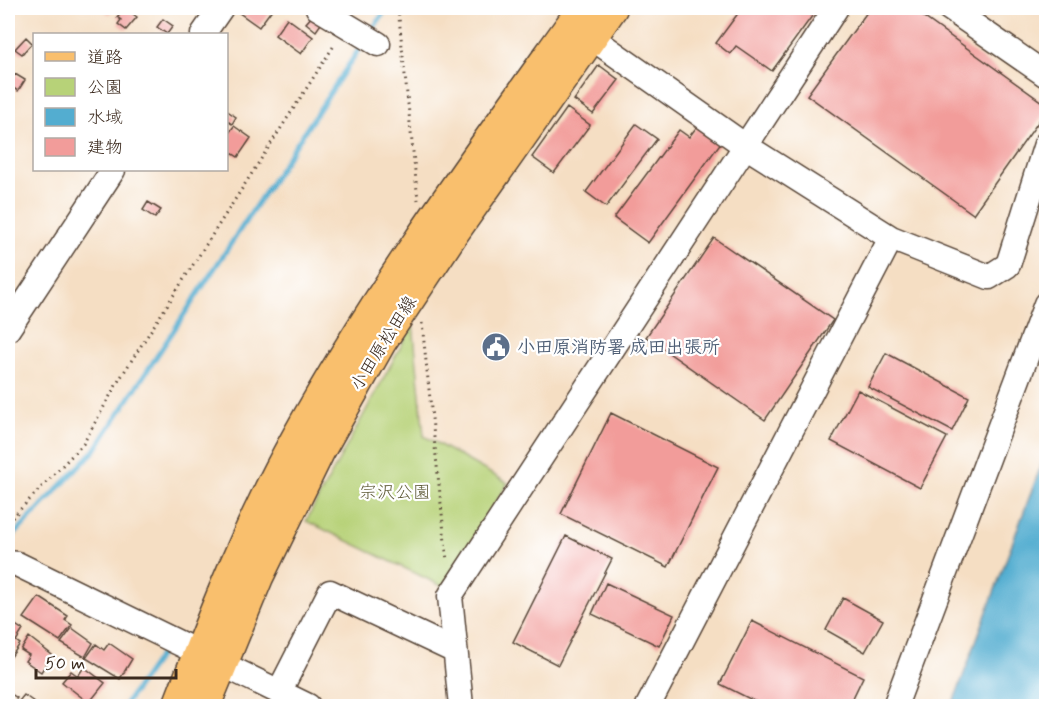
<svg xmlns="http://www.w3.org/2000/svg" width="1054" height="714" viewBox="0 0 1054 714" font-family="Mynerve,'Klee One',sans-serif">
  <style>
    .green { fill: #b7d278; stroke: #797e4b; stroke-width: 1.5 }
    .water { fill: #53add0; stroke: #476c77; stroke-width: 1.5 }
    .lines { fill: none; stroke-linecap: round; stroke-linejoin: round }
    .stream { stroke: #53add0; stroke-width: 5 }
    .building { fill: #f29c9a }
    .minor-casing { stroke: #574537; stroke-width: 27 }
    .major-casing { stroke: #574537; stroke-width: 33 }
    .path { stroke: #574537; stroke-width: 3; stroke-dasharray: 1.5 4.5; stroke-linecap: butt }
    .minor { stroke: #fff; stroke-width: 24 }
    .major { stroke: #f9bf6d; stroke-width: 30 }
    .labels { text-anchor: middle; stroke-width: 4.5; stroke-linejoin: round; paint-order: stroke }
    .street-label { font-size: 18px; fill: #3b2a1e; stroke: #fff }
    .service-label { font-size: 18px; font-weight: bold; fill: #4e5e75; stroke: #fff; text-anchor: start }
    .park-label { font-size: 18px; fill: #605c39; stroke: #fff }
  </style>
  <rect width="100%" height="100%" fill="#fff"/>
  <filter id="ink" filterUnits="userSpaceOnUse"><feTurbulence type="fractalNoise" baseFrequency=".0167" numOctaves="2"/><feDisplacementMap in="SourceGraphic" scale="12" xChannelSelector="R" yChannelSelector="G"/><feConvolveMatrix kernelMatrix="1 2 1 2 8 2 1 2 1" color-interpolation-filters="sRGB"/></filter>
  <filter id="wash" filterUnits="userSpaceOnUse"><feTurbulence type="fractalNoise" baseFrequency=".008" numOctaves="4" result="noise"/><feDisplacementMap in="SourceGraphic" scale="24" xChannelSelector="R" yChannelSelector="G"/><feGaussianBlur stdDeviation="1.35" result="paint"/><feColorMatrix in="noise" values="0 0 0 0 0 0 0 0 0 0 0 0 0 0 0 0 0 1.4 0 .05"/><feComposite in="paint" operator="in"/></filter>
  <g filter="url(#wash)">
    <rect width="100%" height="100%" fill="#f5dec3"/>
    <path class="green" d="M413 324 424 436 508 483 444 587 306 521Z"/>
    <path class="water" d="M1046 452V706H952Z"/>
    <g class="lines">
      <path class="stream" d="M370 33 387 8
        M12 537 95 450 363 43
        M124 706 162 652"/>
    </g>
    <g id="blocks">
      <path class="building" d="M105 8H114L109 14 104 9Z
        M125 8 137 17 126 30 118 24 121 20 117 17Z
        M241 8H273L259 27 238 12Z
        M742 8H818L772 71 736 46 730 54 716 43Z
        M870 8H911L1046 105V111L973 214 807 95Z
        M314 14 323 21 316 31 306 23Z
        M287 18 313 37 301 54 275 35Z
        M163 19 173 26 167 34 157 27Z
        M26 37 32 43 22 54 15 49Z
        M599 65 619 80 593 114 574 100Z
        M15 74 25 80 18 91 8 85Z
        M567 108 590 125 554 173 532 157Z
        M226 110 236 117 232 124 226 120Z
        M636 124 657 139 606 207 586 192Z
        M699 124 722 141 648 243 614 218 679 130 689 137Z
        M234 126 251 138 238 157 226 149V137Z
        M148 202 161 210 155 218 143 210Z
        M714 238 833 320 765 420 646 337Z
        M886 353 969 397 952 431 868 387Z
        M858 390 947 437 920 488 831 441Z
        M611 413 718 467 668 567 561 514Z
        M566 536 612 559 558 665 513 642Z
        M606 583 674 615 659 646 592 614Z
        M39 597 68 616 65 620 72 625 60 641 24 618Z
        M843 598 883 620 865 652 826 630Z
        M8 620 23 630 16 641 20 644 8 661Z
        M752 621 863 677 849 706H764L720 684Z
        M72 628 93 643 85 657 61 643Z
        M29 637 52 655 41 672 25 661 29 655 21 650Z
        M109 643 132 659 120 679 86 658 96 644 104 650Z
        M84 667 105 683 89 703 62 682 71 671 78 676Z
        M8 692 17 698 11 706H8Z
        M24 695 34 702 30 706H15Z"/>
    </g>
  </g>
  <g filter="url(#ink)">
    <use href="#blocks" fill-opacity="0" stroke="#574537" stroke-width="1.5"/>
    <g class="lines">
      <g class="minor-casing">
        <path id="minor" d="M318 8 378 44
          M949 8 1046 75
          M578 28 744 145 891 238 989 277 1008 265 1046 144
          M203 34 221 8
          M8 329 113 170
          M8 563 17 564 308 706
          M279 692 330 592 455 651
          M461 706 450 596 836 8
          M648 706 891 238
          M895 706 1046 304"/>
      </g>
      <g class="major-casing">
        <path id="major" d="M178 706C213 615 249 523 297 437 380 287 483 148 583 8
          M205 706 258 577 319 452 381 342 452 235 612 8"/>
      </g>
      <path class="path" d="M398 8 418 200
        M422 323 447 561
        M8 522 83 444 119 380 335 44"/>
      <use href="#minor" class="minor"/>
      <use href="#major" class="major"/>
    </g>
  </g>
  <defs>
    <g id="civic-disc" transform="scale(1.5)"><circle r="9.5" fill="#5c6f8a" stroke="#fff"/><path d="M-.6-6.5H3V-4.5H.6V-3L4-1V1h2V6H-6V1h2V-1L-.6-3ZM-1.2 2.5V6h2.4V2.5Z" fill="#fff"/></g>
  </defs>
  <g fill-rule="evenodd">
    <use href="#civic-disc" x="496" y="347"/>
  </g>
  <g class="labels">
    <g class="street-label">
      <text transform="translate(383 343) rotate(-58)" y="6">小田原松田線</text>
    </g>
    <g class="service-label">
      <text x="517" y="353">小田原消防署 成田出張所</text>
    </g>
    <g class="park-label">
      <text x="395" y="498">宗沢公園</text>
    </g>
  </g>
  <rect width="1054" height="714" fill="none" stroke="#fff" stroke-width="30"/>
  <rect x="33" y="33" width="195" height="138" fill="#ffffff" stroke="#b1aaa5" stroke-width="1.5"/>
  <rect x="45" y="52" width="30" height="9" fill="#f9bf6d" stroke="#b1aaa5" stroke-width="1.5"/>
  <text x="87" y="63" font-size="18" fill="#3b2a1e">道路</text>
  <rect x="45" y="78" width="30" height="18" fill="#b7d278" stroke="#b1aaa5" stroke-width="1.5"/>
  <text x="87" y="93" font-size="18" fill="#3b2a1e">公園</text>
  <rect x="45" y="108" width="30" height="18" fill="#53add0" stroke="#b1aaa5" stroke-width="1.5"/>
  <text x="87" y="123" font-size="18" fill="#3b2a1e">水域</text>
  <rect x="45" y="138" width="30" height="18" fill="#f29c9a" stroke="#b1aaa5" stroke-width="1.5"/>
  <text x="87" y="153" font-size="18" fill="#3b2a1e">建物</text>
  <path d="M36 669v9h140v-9" fill="none" stroke="#3b2a1e" stroke-width="3"/>
  <text x="45" y="669" font-size="18" fill="#3b2a1e" stroke="#ffffff" stroke-width="4.5" paint-order="stroke">50 m</text>
</svg>
